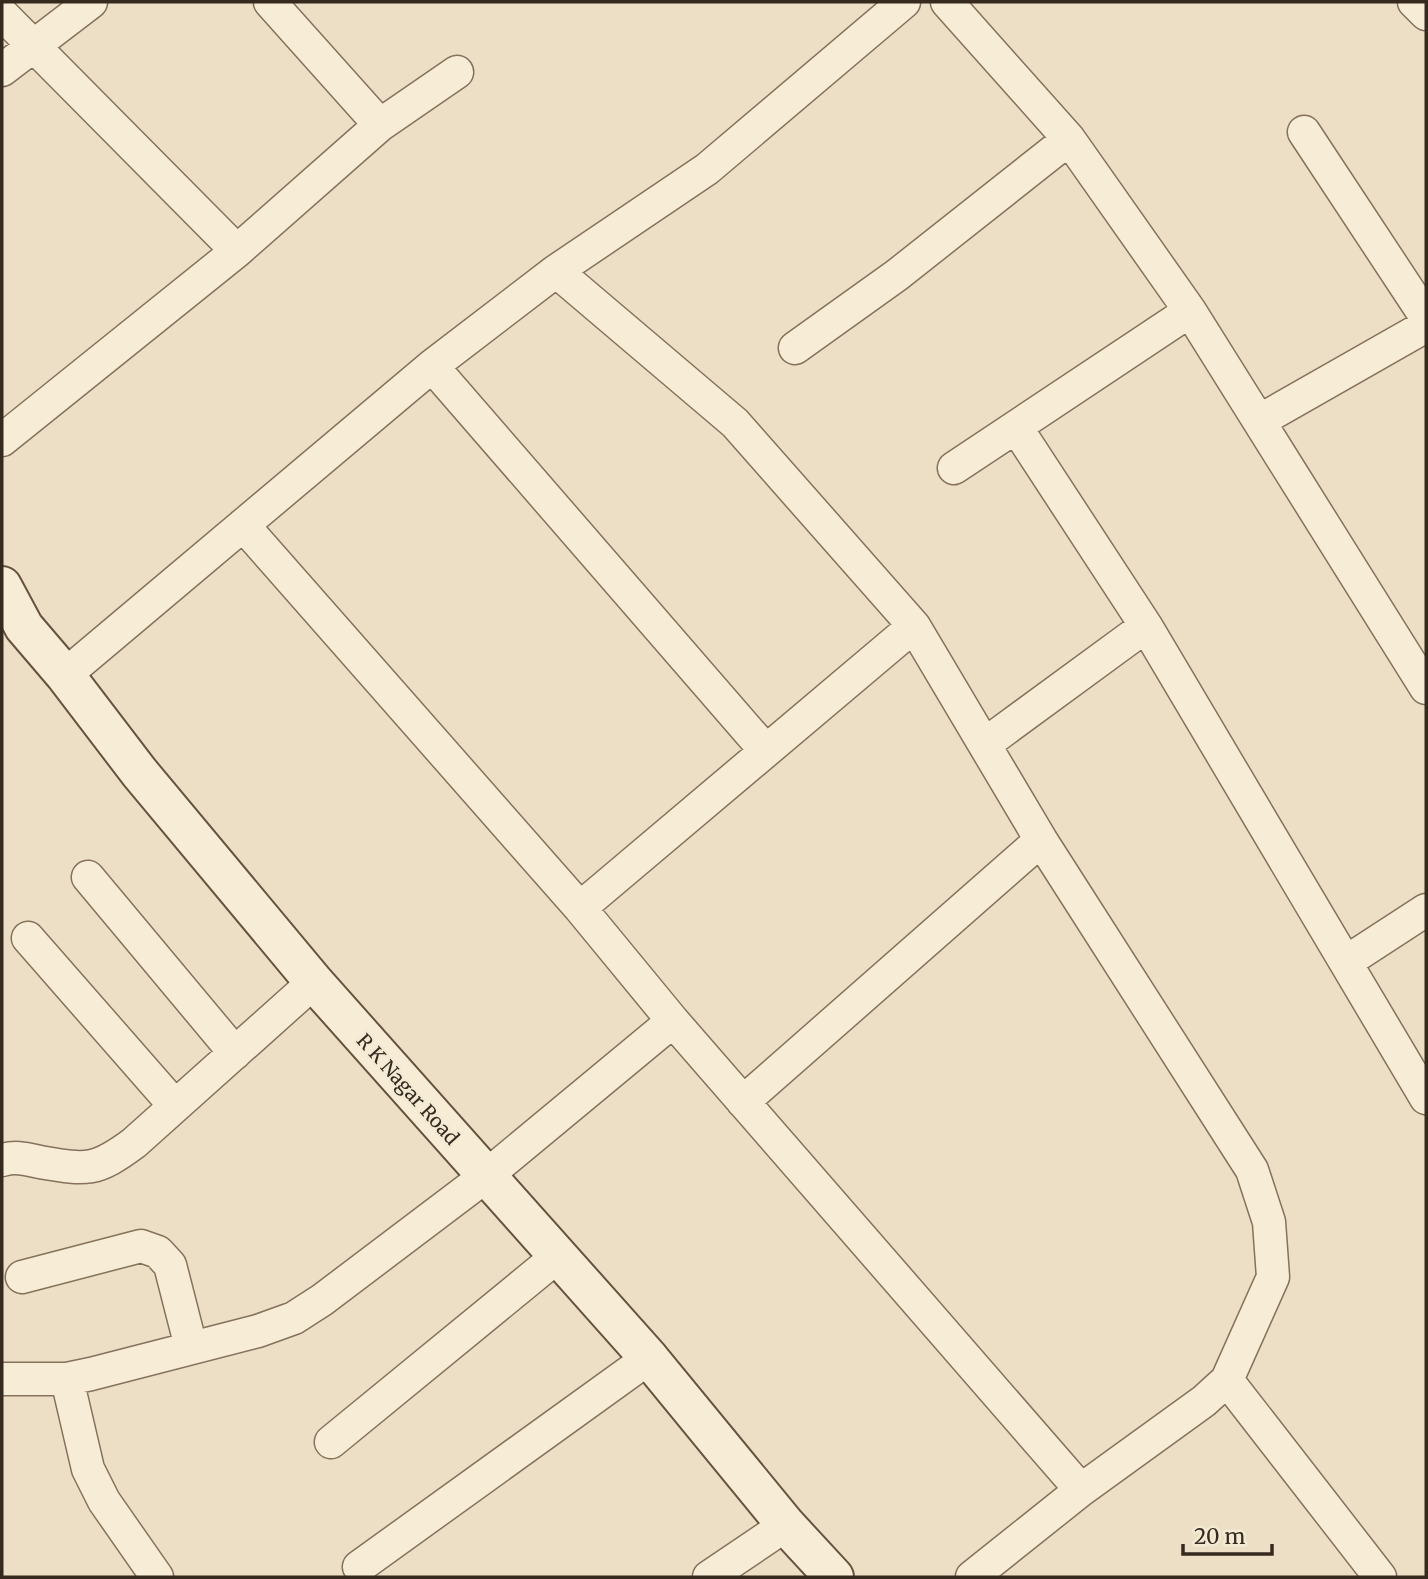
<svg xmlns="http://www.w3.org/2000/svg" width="1428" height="1579" viewBox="0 0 1428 1579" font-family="Merriweather,serif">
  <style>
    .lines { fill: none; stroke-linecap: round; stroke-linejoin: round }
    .street-casing { stroke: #85715c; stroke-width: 35 }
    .secondary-casing { stroke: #67523f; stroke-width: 42 }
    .street { stroke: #f7edd7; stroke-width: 32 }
    .secondary { stroke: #f7edd7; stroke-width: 38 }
    .labels { text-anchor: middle; stroke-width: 5; stroke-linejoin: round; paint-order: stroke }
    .street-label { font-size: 19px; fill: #362a1f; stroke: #f3ead4 }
  </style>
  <rect width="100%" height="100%" fill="#ecdfc5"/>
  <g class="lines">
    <g class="street-casing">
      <path id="street" d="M270 2 380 125
        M947 2 1069 139 1190 311 1426 688
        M1414 2 1426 14
        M2 14 237 251 2 440
        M2 70 91 2
        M1304 132 1426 317
        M237 251 380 125 457 72
        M556 271 707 169 904 2
        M795 348 897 275 1069 139
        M432 366 765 750
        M1259 421 1426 326
        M1016 427 1146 626 1426 1098
        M954 468 1190 311
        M243 525 580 908 673 1021 1081 1490
        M65 675 432 366 556 271 735 423 914 626 1041 840 1252 1170 1269 1222 1273 1277 1227 1380 1204 1401 1081 1490 972 1577
        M985 744 1146 626
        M88 877 235 1053
        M580 908 914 626
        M28 938 175 1106
        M1346 962 1426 910
        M743 1102 1041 840
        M2 1160C16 1156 26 1159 40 1162 87 1170 95 1172 134 1143L314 982
        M22 1277 141 1246 158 1252 170 1265 191 1347
        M2 1379H67L91 1374 258 1331 294 1318 322 1300 486 1176 673 1021
        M67 1379 88 1469 104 1501 157 1577
        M1227 1380 1380 1577
        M331 1442 558 1256
        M359 1567 649 1358
        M709 1577 786 1525"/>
    </g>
    <g class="secondary-casing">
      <path id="secondary" d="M2 586 24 627 65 675 139 772 314 982 649 1358 786 1525 834 1577"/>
    </g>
    <use href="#street" class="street"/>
    <use href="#secondary" class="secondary"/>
  </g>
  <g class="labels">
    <g class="street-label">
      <text transform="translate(408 1089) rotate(48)" y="7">R K Nagar Road</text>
    </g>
  </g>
  <rect width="1428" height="1579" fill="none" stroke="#362a1f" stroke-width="7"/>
  <path d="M1183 1544v10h89v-10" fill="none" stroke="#362a1f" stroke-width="3.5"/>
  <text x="1194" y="1544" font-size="21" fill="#362a1f" stroke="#f3ead4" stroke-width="5" paint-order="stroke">20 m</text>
</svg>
